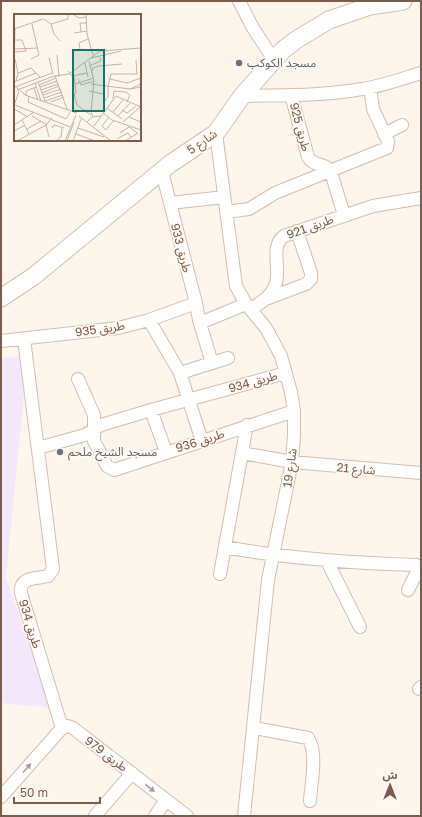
<svg xmlns="http://www.w3.org/2000/svg" width="422" height="817" viewBox="0 0 422 817" font-family="'Golos Text','Noto Sans Arabic',sans-serif">
  <style>
    .education { fill: #f3e8fa }
    .lines { fill: none; stroke-linecap: round; stroke-linejoin: round }
    .street-casing { stroke: #d1beb0; stroke-width: 14 }
    .secondary-casing { stroke: #d6c0b0; stroke-width: 19 }
    .street { stroke: #fff; stroke-width: 12 }
    .secondary { stroke: #fff; stroke-width: 17 }
    .oneway { fill: #af9d94 }
    .worship-dot { fill: #6b7280; stroke: #fffaf3; stroke-width: 1.5 }
    .labels { text-anchor: middle; stroke-width: 3.5; stroke-linejoin: round; paint-order: stroke }
    .worship-label { font-size: 12px; fill: #5b616d; stroke: #fffaf3; text-anchor: start }
    .street-label { font-size: 12px; fill: #7a5c4d; stroke: #fffaf3 }
    .inset-road { fill: none; stroke: #c5b3a7; stroke-width: 1 }
    .view { fill: #0f766e; fill-opacity: 0.15; stroke: #0f766e; stroke-width: 2 }
    .inset-edge { fill: none; stroke: #7a5c4d; stroke-width: 2 }
  </style>
  <rect width="100%" height="100%" fill="#fdf6ec"/>
  <path class="education" d="M28 356 6 578 51 708 1 703V358Z"/>
  <g class="lines">
    <g class="street-casing">
      <path id="street" d="M239 1 253 28 274 60
        M291 95 308 157C314 167 325 162 331 172L344 215
        M242 96C282 95 322 96 362 89 382 86 401 79 421 73
        M216 133 236 286 246 304 266 328 281 356 291 392 294 411V435L292 462 268 580 244 816
        M384 134 402 125
        M162 172 196 303 199 320 212 363
        M170 203 224 197
        M226 212 249 209 275 193 387 148 388 141 373 109 370 88
        M266 299 306 284 311 279V273L297 231
        M251 309C260 303 271 297 275 286 282 270 269 247 284 236L373 206 421 198
        M149 320 180 373 202 441
        M200 323 246 304
        M24 339 53 569 48 576C37 579 19 576 21 593L62 728
        M1 341 118 328 149 320 196 303
        M180 373 228 358
        M78 379 94 415V441L107 466 114 470 294 411
        M151 410 166 452
        M38 448 85 435 101 425 151 410 286 373
        M242 453 292 462 421 473
        M225 547C289 559 351 563 416 565L418 570 408 590
        M327 561 360 627
        M220 574 247 425
        M419 689 421 687
        M62 728 68 726 73 728 187 816
        M254 728 308 738C318 752 311 784 310 801
        M1 797 62 728
        M95 816 132 773
        M155 816 166 800"/>
    </g>
    <g class="secondary-casing">
      <path id="secondary" d="M1 298 34 276 170 164 216 133 242 96 283 50 296 40 329 20 370 6 403 1"/>
    </g>
    <use href="#street" class="street"/>
    <use href="#secondary" class="secondary"/>
  </g>
  <defs><path id="oneway-solid" d="M-6-.8H1V-3.2L6.5 0L1 3.2V.8H-6Z"/></defs>
  <g class="oneway">
    <use href="#oneway-solid" transform="translate(27 768) rotate(-49)"/>
    <use href="#oneway-solid" transform="translate(150 788) rotate(38)"/>
  </g>
  <g class="worship-dot">
    <circle cx="239" cy="63" r="4"/>
    <circle cx="60" cy="452" r="4"/>
  </g>
  <g class="labels">
    <g class="worship-label">
      <text x="247" y="67">مسجد الكوكب</text>
      <text x="68" y="456">مسجد الشيخ ملحم</text>
    </g>
    <g class="street-label">
      <text transform="translate(300 127) rotate(75)" y="4">طريق 925</text>
      <text transform="translate(202 142) rotate(-35)" y="4">شارع 5</text>
      <text transform="translate(310 227) rotate(-20)" y="4">طريق 921</text>
      <text transform="translate(181 248) rotate(75)" y="4">طريق 933</text>
      <text transform="translate(100 329) rotate(-8)" y="4">طريق 935</text>
      <text transform="translate(253 382) rotate(-16)" y="4">طريق 934</text>
      <text transform="translate(200 441) rotate(-18)" y="4">طريق 936</text>
      <text transform="translate(290 468) rotate(-82)" y="4">شارع 19</text>
      <text transform="translate(356 469) rotate(5)" y="4">شارع 21</text>
      <text transform="translate(30 624) rotate(73)" y="4">طريق 934</text>
      <text transform="translate(106 754) rotate(37)" y="4">طريق 979</text>
    </g>
  </g>
  <g transform="translate(14 14)">
    <rect width="127" height="127" fill="#fdf6ec"/>
    <path class="inset-road" d="M59 0 65 4 72 3M72 0 73 20 79 41M72 0H95M30 5 37 10 54 5V0M37 10 40 20 46 27M0 15 29 5M67 18 66 9H72M60 19 73 17M0 26H8L12 37 0 38M0 35 24 34M66 35 65 29 74 25M43 41 45 63M35 44 39 60M77 44 107 37M1 45 4 59 2 67M17 45 25 41 18 10M0 46 1 14M75 47 80 67 77 98 79 103M71 49 74 63M75 52 87 47 86 43M54 57 58 62 73 59M4 59 17 54 26 63M77 59 79 54 85 52 108 50M41 62 53 95M60 62 62 79 60 80 63 91M64 65 67 71 80 67M96 65 113 69 127 64M0 68 22 59M24 68 31 87M21 69 27 87M61 70 80 64M77 70 116 75 127 73M0 71 11 81 63 99M25 71 42 64M94 72 97 60H123L122 46M1 73 38 59M26 73 43 67M20 74 24 86M116 75 127 70M3 76 40 62 55 60 86 37 127 34M27 76 44 70M75 77 89 80M28 79 45 72M12 81V77L22 73M29 81 47 75M15 82 14 88 52 105 56 98M30 84 48 78M99 85 100 77 112 78 116 81 113 88M31 87 49 81M37 88 50 83M90 88 94 83V72M1 89 5 77M1 91 56 113M63 91 77 101M93 94 108 105M0 95 14 103M108 96 113 99 122 92M99 98 109 86M89 99 98 106 127 116M18 102 33 111M65 102 97 127M104 102 116 89M95 103 88 112 92 116 100 106M115 103 127 108M8 106 15 120M73 108 78 103 87 102M109 108 126 93M0 111 20 98M32 111 35 123M80 112 102 82 127 93M38 114 40 111 50 114M64 114 90 123M13 115 27 107M0 117 11 111M106 119 115 113 123 119M62 120 81 127M103 125 114 119 117 123M3 127 32 111 38 104M42 127 47 123 48 114M51 127 62 101M53 127 60 108M59 127 67 105M111 127 124 119"/>
    <path class="view" d="M59 36H90V97H59Z"/>
    <rect width="127" height="127" class="inset-edge"/>
  </g>
  <rect width="422" height="817" fill="none" stroke="#7a5c4d" stroke-width="4"/>
  <g transform="translate(390 785)" stroke="#fffaf3" stroke-width="3" paint-order="stroke">
  <path d="M0-3L7 15L0 10L-7 15Z" fill="#7a5c4d"/>
  <text y="-6" font-size="11" font-weight="bold" text-anchor="middle" fill="#7a5c4d">ش</text>
  </g>
  <path d="M14 797v6h86v-6" fill="none" stroke="#7a5c4d" stroke-width="2"/>
  <text x="20" y="797" font-size="12" fill="#7a5c4d" stroke="#fffaf3" stroke-width="3" paint-order="stroke">50 m</text>
</svg>
